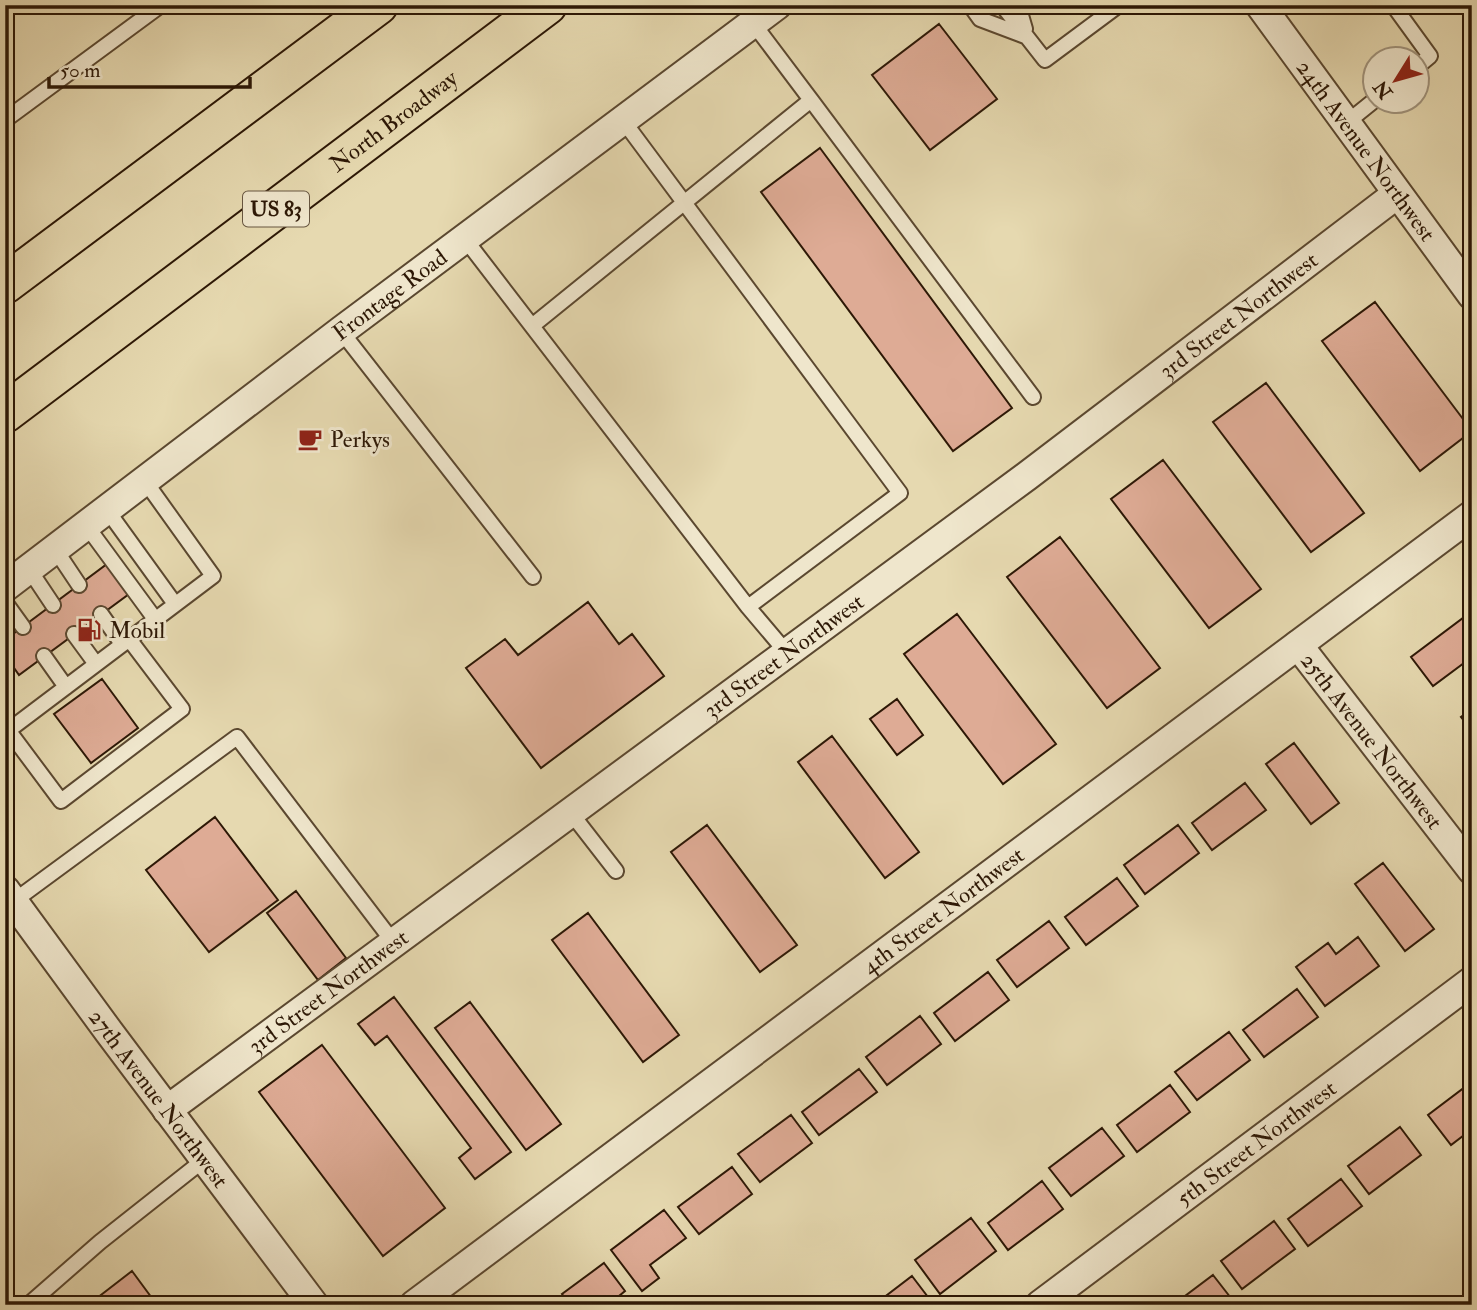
<svg xmlns="http://www.w3.org/2000/svg" width="1477" height="1310" viewBox="0 0 1477 1310" font-family="'IM FELL Double Pica',serif">
  <style>
    .building { fill: #deab95; stroke: #2d1806; stroke-width: 2 }
    .lines { fill: none; stroke-linecap: round; stroke-linejoin: round }
    .lane-casing { stroke: #5b4830; stroke-width: 18 }
    .street-casing { stroke: #5b4830; stroke-width: 32 }
    .primary-casing { stroke: #2d1806; stroke-width: 42 }
    .lane { stroke: #efe6cc; stroke-width: 14 }
    .street { stroke: #efe6cc; stroke-width: 28 }
    .primary { stroke: #e6d9b0; stroke-width: 38 }
    .labels { text-anchor: middle; stroke-width: 6; stroke-linejoin: round; paint-order: stroke }
    .shield { fill: #efe6cc; stroke: #675641; stroke-width: 2 }
    .shield-label { font-size: 21px; font-weight: bold; fill: #2d1806 }
    .street-label { font-size: 23px; fill: #2d1806; stroke: #efe6cc }
    .poi-label { font-size: 23px; fill: #2d1806; stroke: #efe6cc; text-anchor: start }
  </style>
  <rect width="100%" height="100%" fill="#e6d9b0"/>
  <filter id="stains"><feTurbulence type="fractalNoise" baseFrequency=".00286" numOctaves="4"/><feColorMatrix values="0 0 0 0 .2 0 0 0 0 .09 0 0 0 0 .02 0 0 0 .5 -.17"/></filter>
  <radialGradient id="worn" r=".72"><stop offset=".6" stop-color="#630" stop-opacity="0"/><stop offset="1" stop-color="#630" stop-opacity=".3"/></radialGradient>
  <path class="building" d="M939 24 997 99 930 150 872 75Z
    M820 148 1012 408 953 451 761 192Z
    M1375 302 1472 431 1420 471 1322 341Z
    M1266 383 1364 513 1311 552 1213 422Z
    M1163 460 1261 589 1209 628 1111 499Z
    M1060 537 1160 668 1107 708 1007 577Z
    M107 564 129 594 19 675 5 655V640Z
    M588 602 619 644 632 634 664 676 541 768 466 668 505 639 518 655Z
    M957 614 1056 744 1003 784 904 654Z
    M1463 618 1472 629V657L1433 686 1411 657Z
    M102 679 138 728 91 763 54 714Z
    M897 699 923 735 897 755 870 719Z
    M1472 709V731L1461 717Z
    M832 736 919 852 885 878 798 762Z
    M1294 743 1339 803 1311 824 1266 764Z
    M1245 783 1266 810 1212 850 1192 823Z
    M215 817 278 900 209 952 146 870Z
    M707 825 797 945 760 972 671 852Z
    M1178 825 1199 853 1145 894 1124 865Z
    M1383 863 1434 929 1405 951 1355 884Z
    M1117 878 1138 906 1086 945 1065 917Z
    M296 891 346 958 318 980 267 913Z
    M588 913 679 1035 643 1062 552 940Z
    M1049 921 1069 948 1017 987 997 960Z
    M1358 937 1379 966 1325 1006 1296 967 1328 943 1336 954Z
    M988 972 1009 1000 955 1041 934 1013Z
    M1297 989 1318 1017 1264 1057 1243 1030Z
    M394 997 511 1152 475 1179 459 1158 471 1148 387 1036 375 1045 358 1024Z
    M470 1002 561 1124 526 1150 435 1028Z
    M920 1016 941 1044 887 1085 866 1057Z
    M1229 1032 1250 1060 1197 1100 1175 1072Z
    M322 1045 445 1208 383 1256 259 1092Z
    M859 1069 877 1092 819 1135 802 1112Z
    M1469 1084 1472 1088V1129L1451 1145 1428 1115Z
    M1170 1085 1190 1112 1137 1152 1117 1125Z
    M791 1115 812 1143 760 1182 738 1154Z
    M1400 1127 1421 1155 1369 1194 1348 1166Z
    M1102 1128 1124 1156 1071 1196 1049 1168Z
    M732 1167 752 1194 699 1234 678 1207Z
    M1341 1179 1362 1206 1308 1246 1288 1219Z
    M1042 1181 1063 1209 1008 1250 988 1223Z
    M664 1210 686 1238 650 1265 659 1278 642 1291 611 1250Z
    M971 1218 996 1251 940 1294 915 1260Z
    M1274 1221 1295 1249 1242 1289 1221 1261Z
    M604 1263 625 1291 608 1305H562L567 1301 562 1294Z
    M132 1271 157 1305H88Z
    M1213 1275 1234 1302 1230 1305H1173Z
    M912 1276 934 1305H874Z"/>
  <g class="lines">
    <g class="lane-casing">
      <path id="lane" d="M970 5 980 19 1025 36
        M1002 5 1045 60 1119 5
        M1018 5 1025 29
        M1393 5 1430 56 1418 66
        M753 23 811 100
        M622 119 900 493 748 607 787 653
        M5 120 161 5
        M1345 124 1376 99
        M465 239 748 607
        M532 326 811 100 1033 397
        M341 331 533 577
        M107 510 175 604
        M86 525 155 619
        M55 549 79 585
        M29 569 53 605
        M5 602 23 627
        M101 614 122 644
        M74 634 96 664
        M44 656 66 687
        M5 726 61 801 182 709 129 639
        M5 733 213 576 145 481
        M571 813 616 871
        M14 901 237 737 394 943
        M28 1305 100 1242 205 1159"/>
    </g>
    <g class="street-casing">
      <g id="street">
        <path id="s1" d="M1260 5 1472 295"/>
        <path id="s2" d="M5 587 341 331 777 5"/>
        <path id="s3" d="M1298 645 1472 870"/>
        <path id="s4" d="M5 890 109 1032 314 1305"/>
        <path id="s5" d="M167 1110 1027 476 1397 194"/>
        <path id="s6" d="M414 1305 1472 515"/>
        <path id="s7" d="M1040 1305 1472 981"/>
      </g>
    </g>
    <g class="primary-casing">
      <g id="primary">
        <path d="M5 284 378 5"/>
        <path id="s8" d="M5 413 547 5"/>
      </g>
    </g>
    <use href="#lane" class="lane"/>
    <use href="#street" class="street"/>
    <use href="#primary" class="primary"/>
  </g>
  <defs>
    <g id="cafe-bare" transform="scale(1.89)"><path d="M-5.5-4.5H6V0H3Q3 3.5 0 3.5H-2.5Q-5.5 3.5-5.5 0ZM3-3.2v2h1.7v-2ZM-6 4.5H4V6H-6Z" fill="#8f2418" stroke="#efe6cc" stroke-width="2.5" paint-order="stroke"/></g>
    <g id="fuel-bare" transform="scale(1.89)"><path d="M-5.5-6h7V0h2V4h1.3V-2.5L3-4.5l.8-.8L6-3V5H2.5V1h-1V6h-7ZM-4.2-4.7v3.2H.2V-4.7Z" fill="#8f2418" stroke="#efe6cc" stroke-width="2.5" paint-order="stroke"/></g>
  </defs>
  <g fill-rule="evenodd">
    <use href="#cafe-bare" x="310" y="439"/>
    <use href="#fuel-bare" x="89" y="630"/>
  </g>
  <g class="labels">
    <rect class="shield" x="243" y="191.5" width="66" height="35" rx="5"/>
    <g class="shield-label">
      <text x="276" y="216">US 83</text>
    </g>
    <g class="street-label">
      <text dy="8" stroke="none"><textPath href="#s8" startOffset="486">North Broadway</textPath></text>
      <text dy="8" stroke="none"><textPath href="#s1" startOffset="180">24th Avenue Northwest</textPath></text>
      <text dy="8" stroke="none"><textPath href="#s2" startOffset="483">Frontage Road</textPath></text>
      <text dy="8" stroke="none"><textPath href="#s5" startOffset="1334">3rd Street Northwest</textPath></text>
      <text dy="8" stroke="none"><textPath href="#s5" startOffset="766">3rd Street Northwest</textPath></text>
      <text dy="8" stroke="none"><textPath href="#s3" startOffset="121">25th Avenue Northwest</textPath></text>
      <text dy="8" stroke="none"><textPath href="#s6" startOffset="660">4th Street Northwest</textPath></text>
      <text dy="8" stroke="none"><textPath href="#s5" startOffset="200">3rd Street Northwest</textPath></text>
      <text dy="8" stroke="none"><textPath href="#s4" startOffset="259">27th Avenue Northwest</textPath></text>
      <text dy="8" stroke="none"><textPath href="#s7" startOffset="270">5th Street Northwest</textPath></text>
    </g>
    <g class="poi-label">
      <text x="330" y="447">Perkys</text>
      <text x="109" y="638">Mobil</text>
    </g>
  </g>
  <rect width="1477" height="1310" fill="none" stroke="#e6d9b0" stroke-width="28"/>
  <rect x="7" y="7" width="1463" height="1296" fill="none" stroke="#2d1806" stroke-width="3.5"/>
  <rect x="14" y="14" width="1449" height="1282" fill="none" stroke="#2d1806" stroke-width="2"/>
  <g transform="translate(1396 80) rotate(233)"><circle r="33" fill="#efe6cc" stroke="#a1947d" stroke-width="2"/>
  <path d="M0-5L12 26L0 18L-12 26Z" fill="#8f2418"/>
  <text y="-10" font-size="19" font-weight="bold" text-anchor="middle" fill="#2d1806">N</text>
  </g>
  <path d="M49 77v10h201v-10" fill="none" stroke="#2d1806" stroke-width="3.5"/>
  <text x="60" y="77" font-size="21" fill="#2d1806" stroke="#efe6cc" stroke-width="5" paint-order="stroke">50 m</text>
  <rect width="100%" height="100%" filter="url(#stains)"/>
  <rect width="100%" height="100%" fill="url(#worn)"/>
</svg>
